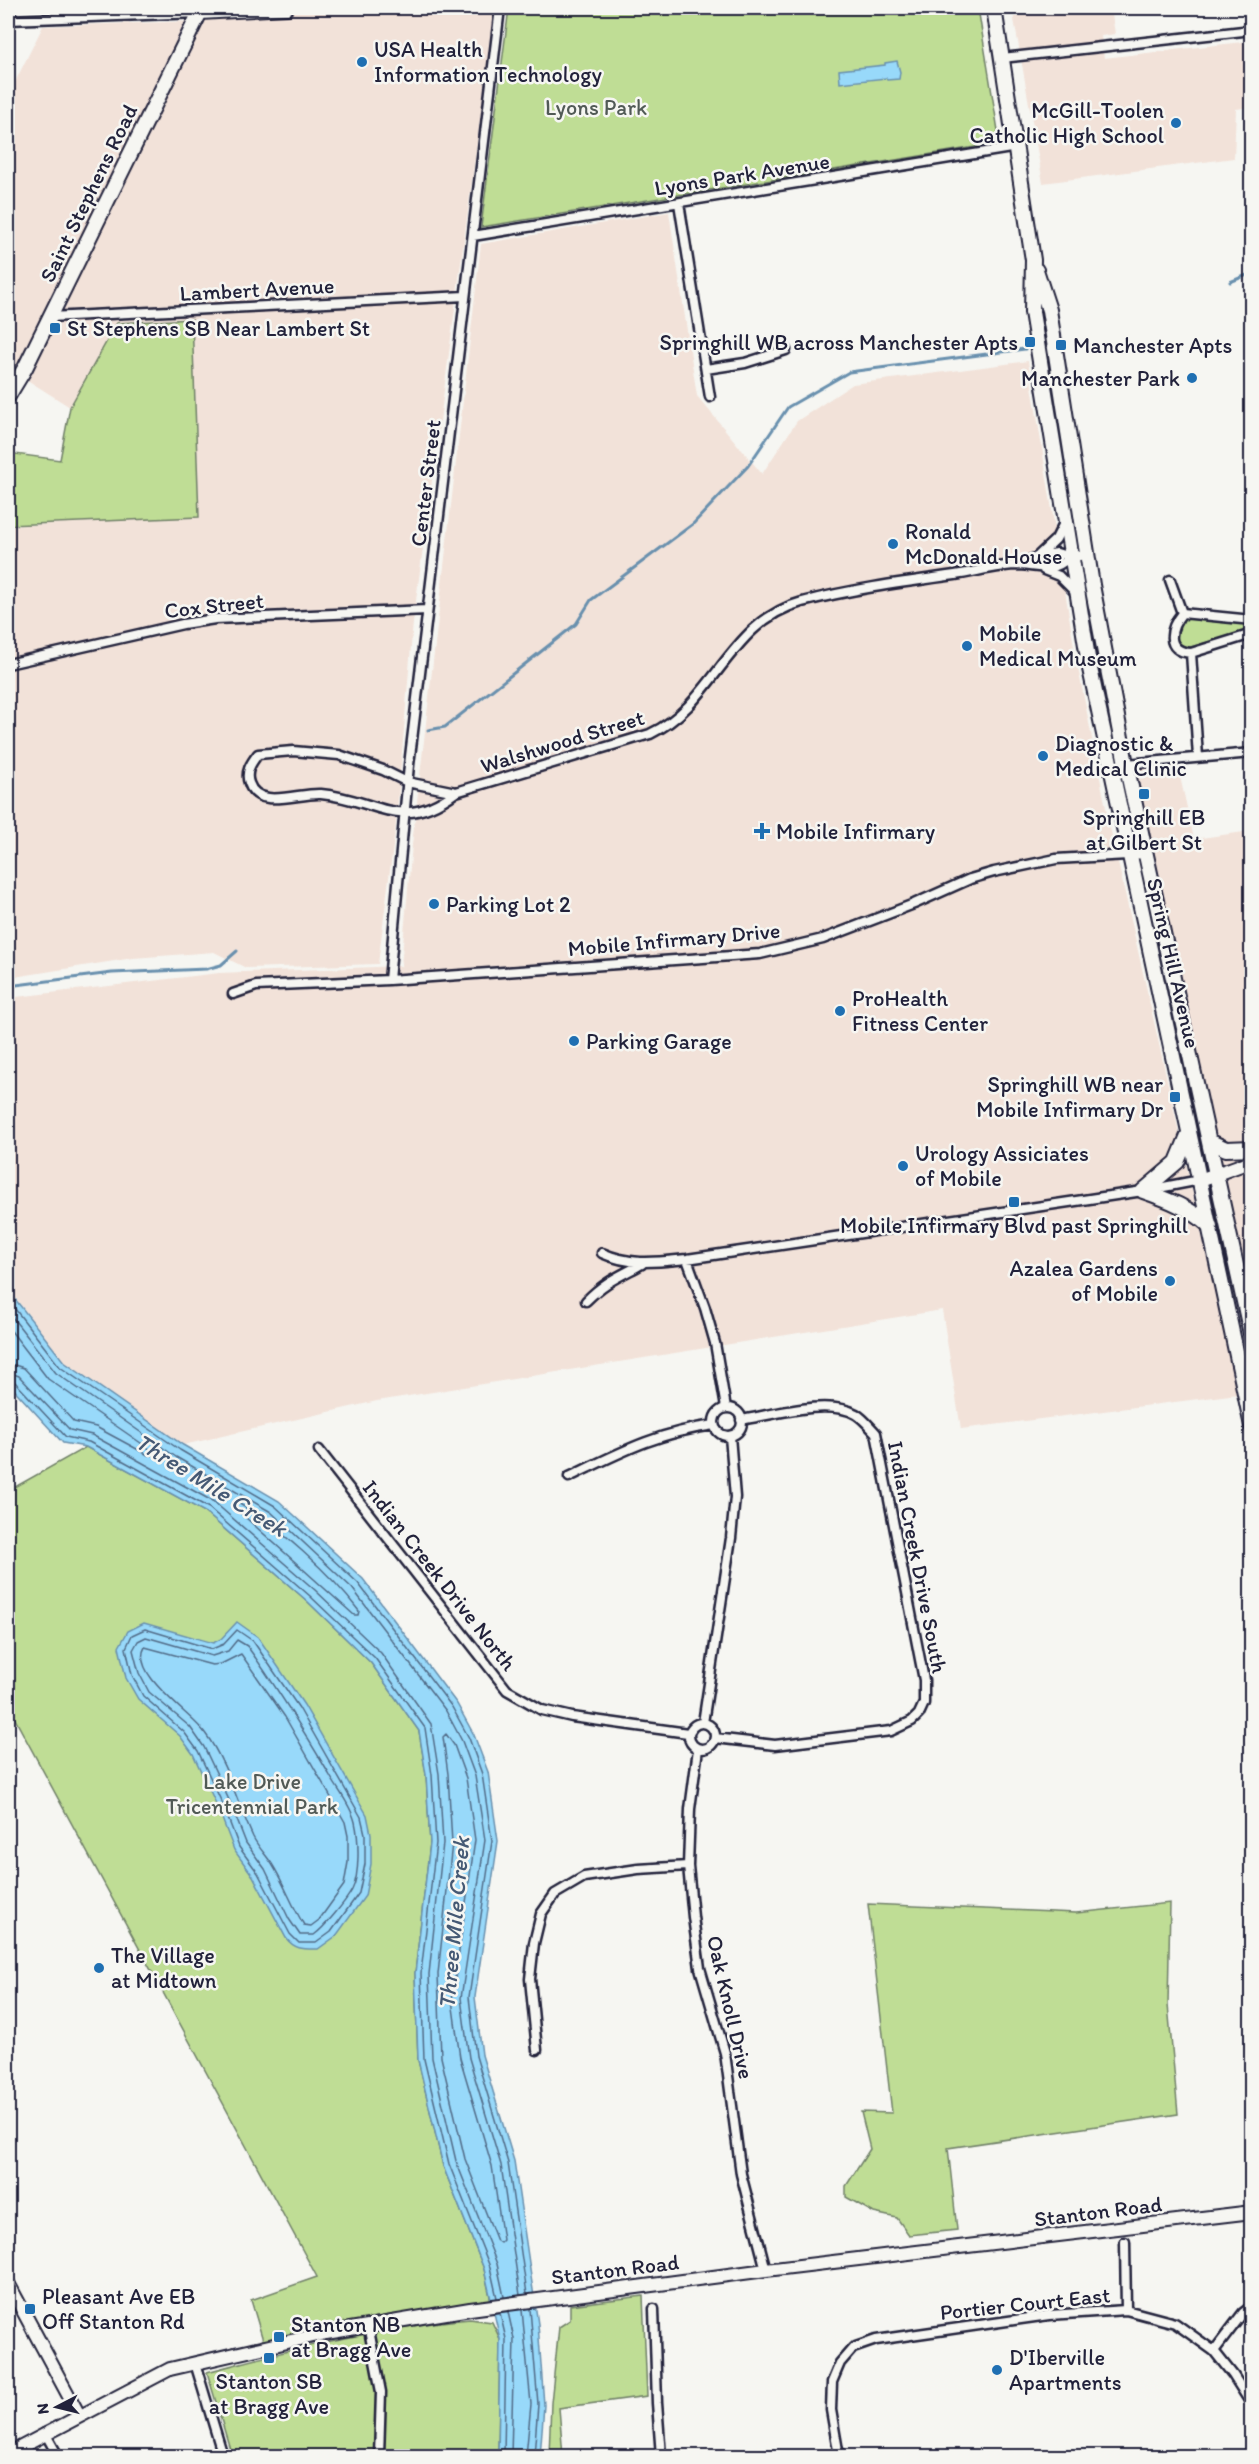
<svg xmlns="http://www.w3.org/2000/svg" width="1259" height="2464" viewBox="0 0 1259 2464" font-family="Itim,sans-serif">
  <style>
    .built { fill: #f2e2d9 }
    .green { fill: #bfdd95; stroke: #708068; stroke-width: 1.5 }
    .water { fill: #98d9fa; stroke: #6990ae; stroke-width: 1.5 }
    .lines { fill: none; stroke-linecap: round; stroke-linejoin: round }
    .shore { stroke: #516b87; stroke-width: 1.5 }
    .stream { stroke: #6990ae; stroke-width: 3 }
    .street-casing { stroke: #22223b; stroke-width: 13 }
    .secondary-casing { stroke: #22223b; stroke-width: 16 }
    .primary-casing { stroke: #22223b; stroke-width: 18 }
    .street { stroke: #f6f6f2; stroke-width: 8 }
    .secondary { stroke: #f6f6f2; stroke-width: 12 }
    .primary { stroke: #f6f6f2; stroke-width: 14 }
    .poi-dot { fill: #1f6fb2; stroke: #f6f6f2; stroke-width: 2 }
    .labels { text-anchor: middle; stroke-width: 5; stroke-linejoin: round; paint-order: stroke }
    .poi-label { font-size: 22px; fill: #22223b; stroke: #f6f6f2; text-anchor: start }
    .park-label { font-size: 22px; fill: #515a56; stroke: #f6f6f2 }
    .street-label { font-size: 22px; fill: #22223b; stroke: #f6f6f2 }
    .water-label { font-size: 24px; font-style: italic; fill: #455974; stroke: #f6f6f2 }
  </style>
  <rect width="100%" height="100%" fill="#f6f6f2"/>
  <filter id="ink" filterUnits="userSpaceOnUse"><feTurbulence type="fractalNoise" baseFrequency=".0167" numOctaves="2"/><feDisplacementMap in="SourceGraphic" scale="12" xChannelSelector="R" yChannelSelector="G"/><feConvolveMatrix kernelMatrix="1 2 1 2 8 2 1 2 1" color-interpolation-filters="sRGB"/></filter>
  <g filter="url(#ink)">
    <path class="built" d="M207 8H300V11L361 8H495L413 623 396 823 378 964 246 968 214 952 133 958 8 978V526L199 516 117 323 70 407 13 371 8 378V96L43 26 200 21Z
      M1012 8H1111L1115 34 1101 36 1104 58 1251 41V107L1236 109 1234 158 1043 183Z
      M669 212 697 396 762 474 797 421 853 384 1028 361 1075 653 1108 818 1238 1394 961 1429 942 1310 377 1401 183 1445 64 1362 8 1288V998L219 973 401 966 412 845 481 244Z
      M1177 763 1194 839 1251 831V1317L1132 768Z"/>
    <path class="green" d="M509 8H978L1000 143 481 227Z
      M192 319 199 517 8 525V453L60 460 70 407 117 323Z
      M1189 619 1248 624 1251 628 1248 631 1187 648 1180 645 1175 638 1177 625Z
      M86 1447 205 1512 306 1600 371 1663 419 1731 426 1775 430 1843 415 1973 418 2060 443 2166 484 2269 492 2306 265 2347 251 2300 317 2277 8 1706V1491Z
      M1170 1903 1168 2005 1178 2114 948 2148 957 2230 909 2235 897 2218 874 2213 846 2197V2186L870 2149 861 2112 892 2113 868 1904 1076 1913Z
      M643 2296 647 2396 559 2408 563 2456H549L551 2403 559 2327 570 2320V2305Z
      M470 2319 492 2322 500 2339 498 2456H232L207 2372C293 2349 380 2327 470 2319Z"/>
    <path class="water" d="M897 61 900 72 899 79 887 80 886 78 840 83 839 70 885 65V63Z
      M8 1290 64 1362 183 1445 279 1501 363 1579 457 1704 474 1735 488 1772 498 1841 475 1997 482 2055 514 2161 538 2324 544 2405 540 2456H498L500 2339 484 2269 443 2166 418 2060 415 1973 430 1843 426 1775 419 1731 371 1663 306 1600 205 1512 86 1447 63 1443 8 1383Z
      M237 1622 258 1637 304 1705 367 1815 371 1834V1864L365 1896 336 1936 318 1949C304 1949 295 1950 286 1938L253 1876 234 1850 218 1808 193 1754 180 1736 138 1699 126 1678 119 1647 128 1631 144 1623 213 1643 221 1639Z"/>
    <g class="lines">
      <path class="shore" d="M8 1300 60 1367 180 1450 275 1506 358 1583 452 1707 469 1738 482 1774 492 1841 469 1997 476 2056 508 2163 527 2294
        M8 1312 56 1373 176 1457 271 1512 352 1588 446 1711 462 1741 475 1776 485 1840 461 1998 469 2058 501 2165 520 2295
        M8 1327 48 1379 151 1450 152 1455H148L96 1427 74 1422 24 1368 8 1363
        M8 1372 19 1376 70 1430 92 1435 214 1502 315 1590 381 1653 431 1724 439 1774 443 1843 429 1974 432 2058 456 2161 497 2264 504 2297
        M8 1379 14 1381 66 1437 89 1442 209 1508 310 1596 375 1658 425 1728 432 1775 436 1843 421 1973 424 2059 449 2164 490 2267 497 2298
        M238 1503C278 1526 331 1574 359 1611L358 1615H354L235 1508 234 1504Z
        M145 1629 212 1649 224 1644 237 1630 253 1641 299 1708 361 1817 365 1834V1864L359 1893 331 1932 316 1943H299L290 1934 258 1873 239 1847 223 1805 198 1751 184 1732 143 1696 132 1675 126 1648 132 1635Z
        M146 1637 212 1656 228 1651 237 1640 247 1646C277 1687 303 1730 329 1774 337 1789 351 1805 355 1822 359 1839 360 1875 352 1890 346 1901 324 1928 314 1935H300L289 1919 265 1869 246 1843 230 1802 204 1747 190 1727 149 1692 139 1673 133 1650 138 1641Z
        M145 1647 212 1665 221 1664 241 1654 285 1717 345 1822 348 1836V1862L344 1885 319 1920 311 1926 304 1925C292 1906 284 1883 272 1864 266 1855 258 1847 253 1837 237 1803 228 1764 205 1733 192 1714 129 1674 145 1647Z
        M446 1734 454 1745 466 1778 475 1840 452 2000 460 2058 492 2166 503 2240 500 2243 497 2241 465 2159 441 2057 438 1974 452 1843 448 1774 443 1737Z
        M530 2309 538 2404 534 2456
        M522 2310 531 2404 526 2456
        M508 2312 514 2339 511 2456
        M500 2313 506 2339 504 2456"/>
      <path class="stream" d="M1230 282 1252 273
        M428 730 445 727 576 624 591 600 693 524 748 466 788 407 849 372 1025 349
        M8 986 112 973 206 969 221 965 237 951"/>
      <g class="street-casing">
        <path id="street" d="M8 20 200 13
          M1002 58 1252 30
          M679 203 710 397
          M473 236 1017 147
          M50 317 465 296
          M706 369 745 363 786 350
          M1039 555 1056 539 1064 523
          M1019 565 1039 556 1057 553 1070 557 1088 555
          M1044 570 1059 576 1076 593
          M1170 580 1182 613
          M1182 613C1170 628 1164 651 1191 653L1252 634
          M1182 613 1252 620
          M1191 653 1198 757
          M8 664 183 624 215 619 427 610
          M293 751 339 755 383 770 407 782 456 792C399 834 378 799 321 794 300 792 258 811 249 783 245 772 251 763 258 754Z
          M1126 764 1252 753
          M456 792 650 734C715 704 728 622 802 602 852 589 905 582 955 575 976 572 998 565 1019 565 1041 566 1051 574 1070 557
          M389 980 409 765 500 8
          M233 994 256 986 389 980 760 954 823 939 914 904 970 879 994 872 1056 859 1146 854
          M602 1253C631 1266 656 1262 687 1259L1143 1191 1200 1180
          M687 1259 705 1308 715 1343 726 1408
          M586 1301C606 1281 618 1277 642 1264
          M714 1422a14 14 0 1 1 28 0a14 14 0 1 1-28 0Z
          M319 1450 507 1690 542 1710 572 1717 688 1733
          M569 1477C621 1452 656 1433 714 1425
          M689 1736a13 13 0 1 1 26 0a13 13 0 1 1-26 0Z
          M703 1723 731 1538 735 1497 730 1436
          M715 1738 775 1745 891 1731 912 1721 919 1714 924 1703V1680L876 1433C870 1427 863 1418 856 1414 828 1398 772 1415 741 1420
          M698 1749 690 1809 688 1866 693 1917 700 1968 725 2053 741 2174 766 2270
          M537 2050 530 1979 534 1943 541 1914 555 1894 584 1877 638 1869 688 1866
          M1125 2242 1126 2310
          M654 2309 657 2403 661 2456
          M368 2325 381 2392 379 2456
          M1214 2351 1243 2313 1252 2306
          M195 2363 223 2456
          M45 2433 58 2456
          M839 2456 831 2410 832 2382 840 2363 853 2348 876 2340 1049 2315 1126 2310 1175 2323 1214 2351 1233 2375 1252 2405"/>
      </g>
      <g class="secondary-casing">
        <path id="secondary" d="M196 8 200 13 287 8
          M1200 1180 1252 1161
          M8 2283 79 2415
          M8 2454 170 2369 326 2333 470 2309 766 2270 1252 2212"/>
      </g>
      <g class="primary-casing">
        <path id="primary" d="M994 8 1033 260 1032 312 1089 664 1252 1426
          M1036 270 1049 310 1092 585 1126 764 1252 1338
          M8 396 25 368 202 8
          M1209 1141 1226 1149 1252 1148
          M1143 1191 1177 1162 1189 1133
          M1143 1191C1169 1200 1190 1208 1210 1226"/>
      </g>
      <use href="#street" class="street"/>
      <use href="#secondary" class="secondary"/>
      <use href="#primary" class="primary"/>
    </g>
  </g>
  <g class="poi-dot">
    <circle cx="362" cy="62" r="6"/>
    <circle cx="1176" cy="123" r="6"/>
    <rect x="49" y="322" width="12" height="12" rx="3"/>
    <rect x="1024" y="336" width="12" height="12" rx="3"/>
    <rect x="1055" y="339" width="12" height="12" rx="3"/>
    <circle cx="1192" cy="378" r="6"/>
    <circle cx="893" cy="544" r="6"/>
    <circle cx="967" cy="646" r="6"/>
    <circle cx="1043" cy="756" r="6"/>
    <rect x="1138" y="788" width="12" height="12" rx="3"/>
    <path d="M759 822h6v6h6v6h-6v6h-6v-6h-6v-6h6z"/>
    <circle cx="434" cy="904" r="6"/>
    <circle cx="840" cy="1011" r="6"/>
    <circle cx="574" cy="1041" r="6"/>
    <rect x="1169" y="1091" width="12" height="12" rx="3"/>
    <circle cx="903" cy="1166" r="6"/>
    <rect x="1008" y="1196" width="12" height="12" rx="3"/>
    <circle cx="1170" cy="1281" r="6"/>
    <circle cx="99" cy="1968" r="6"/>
    <rect x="24" y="2303" width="12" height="12" rx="3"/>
    <rect x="273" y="2331" width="12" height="12" rx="3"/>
    <rect x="263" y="2352" width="12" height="12" rx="3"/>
    <circle cx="997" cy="2370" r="6"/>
  </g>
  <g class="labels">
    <g class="poi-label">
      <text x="374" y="57">USA Health<tspan x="374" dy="25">Information Technology</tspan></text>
      <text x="1164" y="118" text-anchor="end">McGill-Toolen<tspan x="1164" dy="25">Catholic High School</tspan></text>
      <text x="67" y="336">St Stephens SB Near Lambert St</text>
      <text x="1018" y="350" text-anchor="end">Springhill WB across Manchester Apts</text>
      <text x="1073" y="353">Manchester Apts</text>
      <text x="1180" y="386" text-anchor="end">Manchester Park</text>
      <text x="905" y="539">Ronald<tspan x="905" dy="25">McDonald House</tspan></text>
      <text x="979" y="641">Mobile<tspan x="979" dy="25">Medical Museum</tspan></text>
      <text x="1055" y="751">Diagnostic &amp;<tspan x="1055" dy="25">Medical Clinic</tspan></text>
      <text x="1144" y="825" text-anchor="middle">Springhill EB<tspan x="1144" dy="25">at Gilbert St</tspan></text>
      <text x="776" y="839">Mobile Infirmary</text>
      <text x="446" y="912">Parking Lot 2</text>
      <text x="852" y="1006">ProHealth<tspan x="852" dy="25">Fitness Center</tspan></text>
      <text x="586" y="1049">Parking Garage</text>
      <text x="1163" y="1092" text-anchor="end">Springhill WB near<tspan x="1163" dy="25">Mobile Infirmary Dr</tspan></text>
      <text x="915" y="1161">Urology Assiciates<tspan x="915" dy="25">of Mobile</tspan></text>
      <text x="1014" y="1233" text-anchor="middle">Mobile Infirmary Blvd past Springhill</text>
      <text x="1158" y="1276" text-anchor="end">Azalea Gardens<tspan x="1158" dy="25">of Mobile</tspan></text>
      <text x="111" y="1963">The Village<tspan x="111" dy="25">at Midtown</tspan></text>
      <text x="42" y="2304">Pleasant Ave EB<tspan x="42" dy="25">Off Stanton Rd</tspan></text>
      <text x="291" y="2332">Stanton NB<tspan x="291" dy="25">at Bragg Ave</tspan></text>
      <text x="1009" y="2365">D'Iberville<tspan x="1009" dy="25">Apartments</tspan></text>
      <text x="269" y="2389" text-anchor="middle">Stanton SB<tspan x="269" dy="25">at Bragg Ave</tspan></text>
    </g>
    <g class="park-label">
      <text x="596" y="115">Lyons Park</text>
      <text x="252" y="1789">Lake Drive<tspan x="252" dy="25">Tricentennial Park</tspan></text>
    </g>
    <g class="street-label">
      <text transform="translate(742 174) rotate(-9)" y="8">Lyons Park Avenue</text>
      <text transform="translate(88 193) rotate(-64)" y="8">Saint Stephens Road</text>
      <text transform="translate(257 289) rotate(-3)" y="8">Lambert Avenue</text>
      <text transform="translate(425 483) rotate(-83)" y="8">Center Street</text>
      <text transform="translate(214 605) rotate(-6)" y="8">Cox Street</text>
      <text transform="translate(562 741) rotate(-17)" y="8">Walshwood Street</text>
      <text transform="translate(674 939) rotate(-5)" y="8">Mobile Infirmary Drive</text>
      <text transform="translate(1174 963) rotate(77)" y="8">Spring Hill Avenue</text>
      <text transform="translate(918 1557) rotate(79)" y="8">Indian Creek Drive South</text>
      <text transform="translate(440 1575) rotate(52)" y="8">Indian Creek Drive North</text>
      <text transform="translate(731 2007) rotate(77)" y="8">Oak Knoll Drive</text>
      <text transform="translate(1098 2211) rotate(-7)" y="8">Stanton Road</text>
      <text transform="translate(615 2269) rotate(-7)" y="8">Stanton Road</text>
      <text transform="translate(1025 2303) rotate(-6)" y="8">Portier Court East</text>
    </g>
    <g class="water-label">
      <text transform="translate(211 1485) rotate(32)" y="8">Three Mile Creek</text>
      <text transform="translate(454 1923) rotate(-85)" y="8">Three Mile Creek</text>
    </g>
  </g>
  <rect width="1259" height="2464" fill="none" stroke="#f6f6f2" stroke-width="30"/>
  <rect x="15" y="15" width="1229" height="2434" fill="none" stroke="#22223b" stroke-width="2" filter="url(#ink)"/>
  <g transform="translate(57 2407) rotate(263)" stroke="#f6f6f2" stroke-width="4.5" paint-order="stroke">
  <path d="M0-4.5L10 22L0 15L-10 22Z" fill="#22223b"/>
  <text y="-9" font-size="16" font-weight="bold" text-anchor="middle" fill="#22223b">N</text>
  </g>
</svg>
